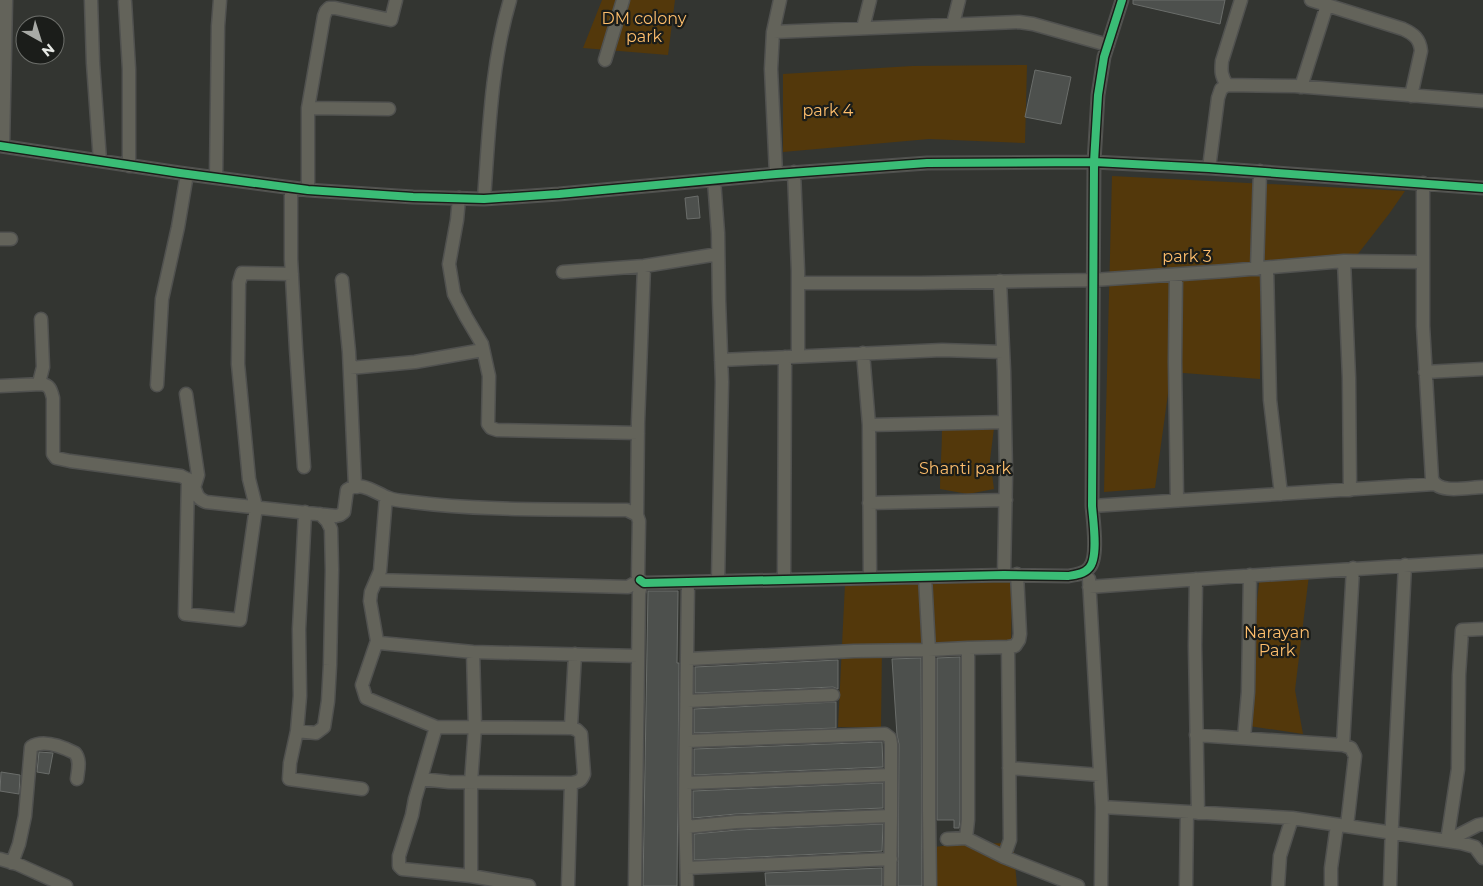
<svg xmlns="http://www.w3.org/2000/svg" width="1483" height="886" viewBox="0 0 1483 886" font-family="Montserrat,sans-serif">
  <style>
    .green { fill: #53380b }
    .building { fill: #4d504d; stroke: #6a6d6a }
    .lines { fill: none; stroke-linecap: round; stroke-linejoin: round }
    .minor-casing { stroke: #50514f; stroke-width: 15 }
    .minor { stroke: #63635a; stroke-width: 12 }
    .cycleway-casing { stroke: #1b1d1a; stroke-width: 11 }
    .cycleway { stroke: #3abd76; stroke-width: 8 }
    .labels { text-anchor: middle; stroke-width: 4.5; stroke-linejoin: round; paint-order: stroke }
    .park-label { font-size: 16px; fill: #febe6c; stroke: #1b1d1a }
  </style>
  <rect width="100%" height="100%" fill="#333531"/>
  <path class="green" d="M602 0H675L668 55 583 48Z
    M1027 65 1025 143 929 139 783 152V74L912 66Z
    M1112 176 1405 191 1389 214 1354 259 1261 272 1260 379 1171 372 1155 488 1104 492Z
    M994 428 990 460 994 489 968 494 940 489C940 469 942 449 942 430Z
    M1260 575H1309L1295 690 1303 734 1249 726 1252 643Z
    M1012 581 1011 643 882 646 881 728 838 727 845 584Z
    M1013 843 1017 886H931L934 847 960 844Z"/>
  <path class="building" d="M1133 0H1225L1220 24 1133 4Z
    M1035 70 1071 77 1061 124 1025 117Z
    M698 196 700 218 687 219 685 198Z
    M648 591H678L677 663H679L677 886H643Z
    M960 657V820L959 828H954V820H937V658Z
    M921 658 922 886H898L899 744 897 735 892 659Z
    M838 660V689L833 687 695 693V667Z
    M836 702V728L694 733V709Z
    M882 742 883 767 694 775V749Z
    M39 752 53 753 49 774 37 772Z
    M1 772 20 775 19 794 0 791Z
    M883 783V808L736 814 693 818V791Z
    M883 824 882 851 694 860V834L737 830Z
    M882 868V886H766L765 873Z"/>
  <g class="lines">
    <g class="minor-casing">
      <path id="minor" d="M91 0 93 63 100 161
        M1311 0 1403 29C1414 34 1420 39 1421 51L1411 96
        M125 2 129 69V166
        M953 24 959 0
        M863 28 870 0
        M773 32 1019 22 1033 24 1108 45
        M605 60 623 0
        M1227 85C1221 76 1221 71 1222 61L1241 0
        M1301 87 1327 5
        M308 108 389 109
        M0 146 180 173 308 190 413 197 484 199 559 194 776 174 927 163 1094 162 1209 168 1483 188
        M3 146 6 0
        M1209 168 1218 98 1221 89 1227 85 1295 86 1483 101
        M794 172 798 271V356
        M776 174 771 69 773 32 780 0
        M216 178 218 26 220 0
        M714 180 718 233 719 300 722 382 718 581
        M1423 183V326L1432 479C1438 495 1469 487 1483 487
        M291 188V259L296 349 304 467
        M308 190V108L324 16 326 11 329 8H335L391 20 396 0
        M459 198 457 220 449 264 454 294 466 317 482 344 489 376 488 424 491 428 497 430 638 433
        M484 199C489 132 491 64 510 0
        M0 239H11
        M1344 261 1349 378 1350 490
        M1267 268 1270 400 1281 494
        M1257 269 1260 171
        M563 272 644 266 718 254
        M1176 275 1175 362 1177 500
        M342 280 349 352 355 486 357 487
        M1000 281 1004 371 1006 474 1004 575
        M798 283H921L1093 280 1226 271 1344 261 1423 262
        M863 353 869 425 870 578
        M721 360 942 350 1003 352
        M350 368 415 362 483 350
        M1425 372 1483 369
        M41 384 40 379 43 367 41 319
        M157 385 162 299 178 227 187 174
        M0 386 41 384C50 385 51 390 53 398V454L56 458 70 461 181 476C184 478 189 479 192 483 198 492 194 497 206 502L336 516 340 515 344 512 347 490C362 480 375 493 389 498 397 501 405 501 412 502 483 511 556 509 627 510L637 515
        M186 394 198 475 194 488
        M869 425 1005 422
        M188 479 185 614 240 620 256 507 249 479 238 364 239 283 242 273 292 274
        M386 497 380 571 371 592 370 601 377 641 380 643 473 652 638 656
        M869 503 1006 500
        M1092 506 1434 484
        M305 512 299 629 300 696 297 731 290 763 289 779 362 789
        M925 577 929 650V810L930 886
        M1089 579 1102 807 1101 886
        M1196 579 1195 646 1198 813
        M376 580 628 587 640 580
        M640 580 644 583 1004 575 1068 576C1075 575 1084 574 1089 568 1099 558 1093 520 1092 506L1094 162 1098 95 1104 57 1122 0
        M640 580 638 576 639 521 637 515 638 422 644 266
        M784 580 785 357
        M1089 587 1228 577 1483 561
        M377 641 362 685 366 698 436 727 415 799 412 815 399 856V866L402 869 471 876 529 886
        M688 659 854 651 929 650 968 648 1008 647 1015 646 1019 640 1020 634 1017 574
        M687 701 833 695
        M572 728 571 726 575 654
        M297 731 316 733 324 727 328 701 330 665 332 570 331 529 327 521 320 514
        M1196 735 1343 745 1351 748 1355 756 1347 826
        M1244 738 1248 692 1250 575
        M1343 745 1353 568
        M1009 768 1100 775
        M421 779 449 782 571 783C578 782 581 782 584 774L581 734 577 730 572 728 436 727
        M686 783 891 775
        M1102 807 1292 818 1461 843 1475 847 1483 858
        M686 827 736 822 891 816V744L890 738 885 734 687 741
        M966 838 968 820V648
        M947 839 966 838 1004 857 1078 886
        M1447 841 1458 769 1459 675 1462 630 1483 629
        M1447 841 1478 825 1483 824
        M1004 857 1010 840 1008 647
        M0 859 17 864 66 886
        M12 863 19 844 25 816 31 747C43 739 63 747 75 753 81 760 78 770 77 779
        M687 868 891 859
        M471 876V782L475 727 473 652
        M568 886 571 783
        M635 886 639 593 642 582
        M687 886 685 806 688 582
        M890 886 891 816
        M1186 886 1187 812
        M1278 886 1280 856 1292 818
        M1331 886V868L1337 825
        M1390 886 1392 823 1405 565"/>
    </g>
    <use href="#minor" class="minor"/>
    <g class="cycleway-casing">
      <path id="cycleway" d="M0 146 180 173 308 190 413 197 484 199 559 194 776 174 927 163 1094 162 1209 168 1483 188
        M640 580 644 583 1004 575 1068 576C1075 575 1084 574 1089 568 1099 558 1093 520 1092 506L1094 162 1098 95 1104 57 1122 0"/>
    </g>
    <use href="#cycleway" class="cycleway"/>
  </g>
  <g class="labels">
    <g class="park-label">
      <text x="644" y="24">DM colony<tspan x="644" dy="18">park</tspan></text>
      <text x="828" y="116">park 4</text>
      <text x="1187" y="262">park 3</text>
      <text x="965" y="474">Shanti park</text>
      <text x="1277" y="638">Narayan<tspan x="1277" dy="18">Park</tspan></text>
    </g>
  </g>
  <g transform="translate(40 40) rotate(141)"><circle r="24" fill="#1b1d1a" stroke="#6d6f6b"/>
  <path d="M0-4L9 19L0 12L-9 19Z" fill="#a8aaa6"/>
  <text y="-8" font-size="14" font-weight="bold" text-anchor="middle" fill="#e7e9e5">N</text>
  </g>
</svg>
